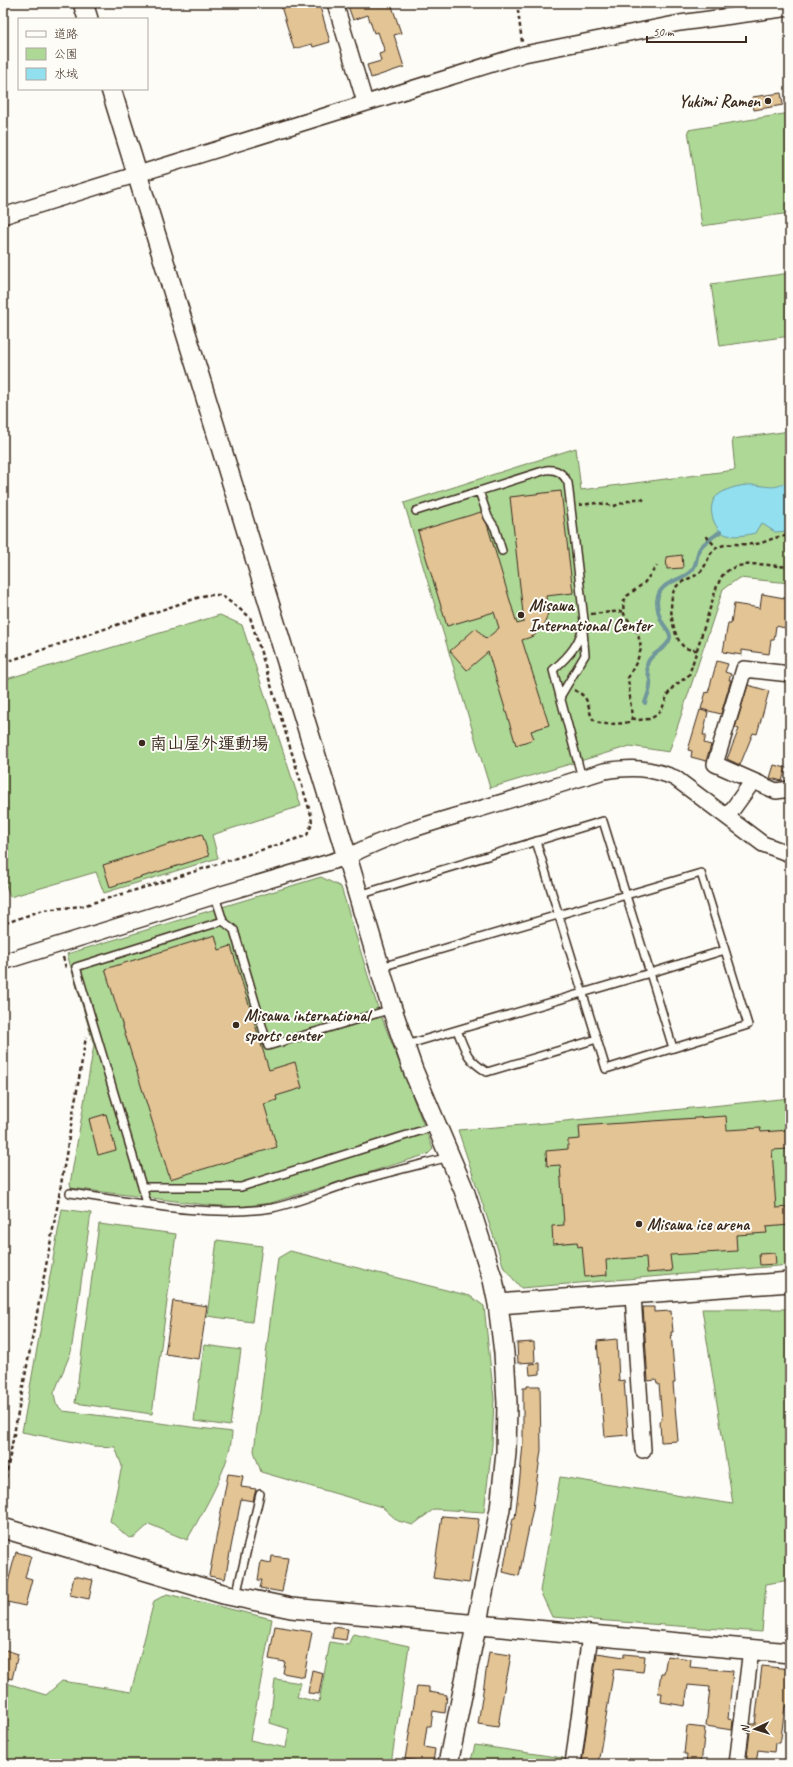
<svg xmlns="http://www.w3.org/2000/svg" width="793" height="1767" viewBox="0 0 793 1767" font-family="Caveat,'Klee One',sans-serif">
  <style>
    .green { fill: #aed896; stroke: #74815a }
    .water { fill: #91dfef; stroke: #6f979b }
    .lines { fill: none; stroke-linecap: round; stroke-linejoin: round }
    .stream { stroke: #6f979b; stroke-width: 4 }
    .building { fill: #e2c495; stroke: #3b2a1e }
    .service-casing { stroke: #3b2a1e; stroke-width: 10 }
    .minor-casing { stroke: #3b2a1e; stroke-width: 18 }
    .tertiary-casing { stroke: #3b2a1e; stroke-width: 22 }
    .path { stroke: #3b2a1e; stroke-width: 2.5; stroke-dasharray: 4 3; stroke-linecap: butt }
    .service { stroke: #fdfcf7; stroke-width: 7 }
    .minor { stroke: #fdfcf7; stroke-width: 15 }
    .tertiary { stroke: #fdfcf7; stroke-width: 19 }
    .poi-dot { fill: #3b2a1e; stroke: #fdfcf7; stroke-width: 1.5 }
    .labels { text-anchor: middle; stroke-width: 4; stroke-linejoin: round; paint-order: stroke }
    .poi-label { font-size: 17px; font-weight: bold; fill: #3b2a1e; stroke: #fdfcf7; text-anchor: start }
  </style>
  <rect width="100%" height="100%" fill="#fdfcf7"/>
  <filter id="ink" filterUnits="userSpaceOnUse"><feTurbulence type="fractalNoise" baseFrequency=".025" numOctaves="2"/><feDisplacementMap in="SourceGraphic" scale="8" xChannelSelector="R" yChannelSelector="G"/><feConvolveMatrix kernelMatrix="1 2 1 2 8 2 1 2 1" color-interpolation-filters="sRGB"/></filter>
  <g filter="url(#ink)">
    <path class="green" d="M790 113V213L702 226 688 130Z
      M790 273V336L720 346 711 284Z
      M790 431V583L739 578 723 589 669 752 630 746 490 788 404 503 576 448 581 490 735 470 732 439Z
      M220 615 242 625 301 806 212 835 218 858 104 893 96 872 10 897 3 876V680Z
      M321 877 341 887 377 1005 433 1149 428 1154 271 1203 238 1207 207 1205 71 1188 70 1184 94 1045 67 954Z
      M790 1098V1265L521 1288 504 1268 458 1130 536 1124Z
      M62 1209 91 1213 71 1352 54 1393 56 1404 63 1411 232 1432C231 1466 203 1511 187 1540L149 1524 135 1537 129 1538 110 1521 122 1466 115 1447 95 1446 22 1432Z
      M99 1224 176 1234 152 1414 75 1403Z
      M217 1240 262 1246 252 1322 207 1316Z
      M290 1251 470 1296 484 1306 494 1399 492 1445 484 1512 434 1509 413 1525 398 1521 382 1507 261 1472 254 1451 278 1258Z
      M702 1309H790V1582L784 1581 766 1584 762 1632 552 1617 540 1591 560 1477 733 1504Z
      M204 1345 241 1350 230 1426 194 1421Z
      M167 1594 272 1619 250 1740 286 1748 289 1729 270 1723 275 1679 301 1683 297 1697 319 1702 330 1642 348 1645 353 1634 409 1646 391 1764H6L3 1754V1682L46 1695 62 1681 131 1692 154 1601Z
      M475 1745 563 1758 562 1764H470Z"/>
    <path class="water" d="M790 478V531L775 532 761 523 755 533C747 535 736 537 727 535 713 531 705 504 718 495 728 487 745 484 756 485 772 487 778 490 790 478Z"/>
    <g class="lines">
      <path class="stream" d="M645 703C646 698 650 691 650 686 652 677 644 670 648 662 652 652 668 649 670 638 671 631 665 628 662 622 659 617 657 607 657 601 659 581 679 582 690 572 697 567 696 558 699 550 703 542 713 537 720 532"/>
    </g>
    <path class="building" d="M280 3H319L330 42 313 47 312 44 294 49Z
      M357 3H391L401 33 394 35 404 67 371 78 367 65 381 61 379 54 385 52 378 32 374 33 368 15 353 20 348 6Z
      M781 93 783 105 754 110 752 97Z
      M561 491 573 593 546 596 548 613 544 626 534 636 522 640 549 725 531 731 534 739 516 745 488 652 467 670 450 651 476 628 486 639 499 628 494 612 447 626 418 531 481 512 487 524 517 624 524 622 510 497Z
      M682 555 683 568 667 569 666 557Z
      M762 594 790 599V629L776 626 774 640H771L769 654 742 650V655L723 652 728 623H731L734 604 760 608Z
      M717 661 728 664 725 672 731 674 729 680H731L721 714 701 709 706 692 708 693Z
      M748 685 769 691 757 734 753 733 740 765 727 759 739 729 735 728Z
      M700 710 708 712 703 735H706L704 743 711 745 706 761 691 757 692 751 688 750Z
      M774 765 786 768 782 781 770 778Z
      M202 834 209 856 110 887 103 865Z
      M215 935 219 950 231 946 269 1070 295 1062 302 1088 276 1096 277 1100 264 1104 277 1147 170 1179 105 969Z
      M106 1114 116 1150 98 1155 89 1119Z
      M726 1116 727 1130 760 1128 761 1132 790 1130V1149L772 1150 776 1208 790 1207V1225L766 1227 767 1233 736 1235 737 1251 670 1255 672 1271 647 1273 646 1257 606 1260 607 1275 585 1277 582 1246 578 1247 577 1242 553 1244 552 1226 564 1225 560 1165 547 1166 546 1151 568 1149V1140L580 1139 579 1126Z
      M775 1253 776 1264 760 1265 759 1254Z
      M173 1301 207 1306 199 1359 165 1354Z
      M643 1307H654V1312L671 1311 673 1332H671L675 1383H673L678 1441 661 1442 660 1420H662L659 1384H657L656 1380 648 1381Z
      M617 1339 619 1381 624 1380 628 1435 605 1437 597 1341Z
      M534 1342 535 1362 518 1363 517 1343Z
      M540 1363V1374L530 1375 529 1364Z
      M527 1386H540L541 1450 533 1508 519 1576 503 1572 513 1518H515L520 1476 523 1443V1388H527Z
      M228 1474 243 1476 241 1487 256 1489 253 1501 241 1499 237 1521H236L225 1579 209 1576Z
      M442 1516 479 1519 469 1583 433 1578Z
      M16 1552 31 1556 25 1577 32 1579 25 1606 3 1601Z
      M272 1556 288 1558 282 1592 260 1588 262 1580H258L261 1561 271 1563Z
      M74 1576 93 1580 89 1599 70 1595Z
      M275 1626 312 1632 304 1677 283 1673 285 1662 269 1659Z
      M334 1627 348 1629 346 1640 332 1638Z
      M3 1649 18 1654 12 1679 3 1677Z
      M489 1652 511 1655 507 1677H506L498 1727 478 1724Z
      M597 1653 624 1657V1654L645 1656 643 1672 614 1669 598 1764H592L582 1763Z
      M667 1656 691 1659 690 1667 733 1671 728 1719 733 1720 732 1730 706 1726 710 1687 688 1685 685 1706 661 1702 662 1693H658L661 1673H664Z
      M762 1666 790 1669V1707L785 1706 781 1738 780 1743H775L774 1752 758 1750 756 1764H746L751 1724H755Z
      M312 1670 323 1673 319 1694 308 1693Z
      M417 1686 429 1687V1692L447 1695 445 1713 433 1711 431 1726H427L424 1747 435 1749 433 1763 405 1759Z
      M687 1726 705 1728 701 1764H686L687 1754H684Z"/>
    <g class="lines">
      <g class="service-casing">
        <path id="service" d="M479 491 488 517 495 528 502 551
          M416 511 546 470C557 469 563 473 568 483L584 620C582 642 569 656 553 670L582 778
          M560 697 585 655 583 631
          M536 841 606 1069 748 1025 725 950
          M359 895 603 821 650 973 725 950 701 873 381 967
          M215 896 223 921 234 930 268 1046 392 1009
          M457 1030C466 1052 466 1059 487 1072L597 1039
          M406 1045 650 973 673 1048
          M142 1187H241L436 1126
          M70 1193C134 1202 207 1218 272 1208 297 1203 322 1192 347 1184 380 1174 415 1166 449 1157
          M147 1203 76 967 223 921
          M236 1596 260 1494"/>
      </g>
      <g class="minor-casing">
        <path id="minor" d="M335 3 365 102
          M3 216 524 54 680 23 790 8
          M790 674 744 669 715 764 776 791 790 789
          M727 817 753 781
          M3 962 215 896 347 857C387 836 430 823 473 811 516 798 560 785 604 771 631 767 649 767 675 778L763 844 790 854
          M633 1295 643 1450
          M573 1764 590 1635
          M737 1764 751 1649"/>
      </g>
      <g class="tertiary-casing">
        <path id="tertiary" d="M83 3 88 19
          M111 89 347 857 392 1009 413 1070 464 1190 493 1280 498 1304 504 1353 507 1403 506 1453 500 1509 448 1764
          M498 1304 790 1282
          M3 1528 223 1594 291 1608 790 1653"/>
      </g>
      <path class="path" d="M517 3 522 42
        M579 505 598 503 614 506 634 499H642L646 502
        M706 536 717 548
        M591 614 623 611
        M697 650C692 650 688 650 683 646 672 636 666 597 677 586 682 580 692 578 698 574 707 568 707 555 715 549 728 540 746 547 761 543 771 540 778 535 790 536
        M3 663 206 595H221L250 617 311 815 312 824 307 835 302 837 149 886 82 906 43 910 6 923 3 915
        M574 690C605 703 569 732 630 722L632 718 628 678 637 661 641 649 640 642 637 632 624 614 623 603 627 596 644 583 657 566
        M632 718 638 720 650 719 658 714 662 709 668 694 673 687 689 675 717 586C719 583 720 578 723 575 738 558 770 566 790 567
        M63 957 66 968
        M3 1492 57 1208 86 1037"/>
      <use href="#service" class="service"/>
      <use href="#minor" class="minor"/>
      <use href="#tertiary" class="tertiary"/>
    </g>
  </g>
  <g class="poi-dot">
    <circle cx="768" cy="101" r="4"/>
    <circle cx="521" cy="615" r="4"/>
    <circle cx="142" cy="743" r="4"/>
    <circle cx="236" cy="1025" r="4"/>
    <circle cx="639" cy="1224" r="4"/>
  </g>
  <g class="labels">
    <g class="poi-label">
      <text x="760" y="107" text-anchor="end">Yukimi Ramen</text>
      <text x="529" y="611">Misawa<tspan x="529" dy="20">International Center</tspan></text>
      <text x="150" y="749">南山屋外運動場</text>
      <text x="244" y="1021">Misawa international<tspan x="244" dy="20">sports center</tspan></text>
      <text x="647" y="1230">Misawa ice arena</text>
    </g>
  </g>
  <rect width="793" height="1767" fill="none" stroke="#fdfcf7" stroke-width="16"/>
  <rect x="8" y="8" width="777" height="1751" fill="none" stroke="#3b2a1e" stroke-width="1.5" filter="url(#ink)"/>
  <rect x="18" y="18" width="130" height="72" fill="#fdfcf7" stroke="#afa8a0"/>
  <rect x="26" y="31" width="20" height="6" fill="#fdfcf7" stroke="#afa8a0"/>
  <text x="54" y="38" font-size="12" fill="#3b2a1e">道路</text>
  <rect x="26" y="48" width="20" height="12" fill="#aed896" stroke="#afa8a0"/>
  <text x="54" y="58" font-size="12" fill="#3b2a1e">公園</text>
  <rect x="26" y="68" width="20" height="12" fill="#91dfef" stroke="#afa8a0"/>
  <text x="54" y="78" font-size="12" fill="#3b2a1e">水域</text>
  <g transform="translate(755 1729) rotate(266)" stroke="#fdfcf7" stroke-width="3" paint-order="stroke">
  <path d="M0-3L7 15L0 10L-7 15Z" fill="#3b2a1e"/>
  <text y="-6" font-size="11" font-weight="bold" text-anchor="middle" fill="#3b2a1e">N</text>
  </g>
  <path d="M647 36v6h99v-6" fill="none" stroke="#3b2a1e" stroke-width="2"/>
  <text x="653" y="36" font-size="12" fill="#3b2a1e" stroke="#fdfcf7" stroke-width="3" paint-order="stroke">50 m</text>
</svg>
